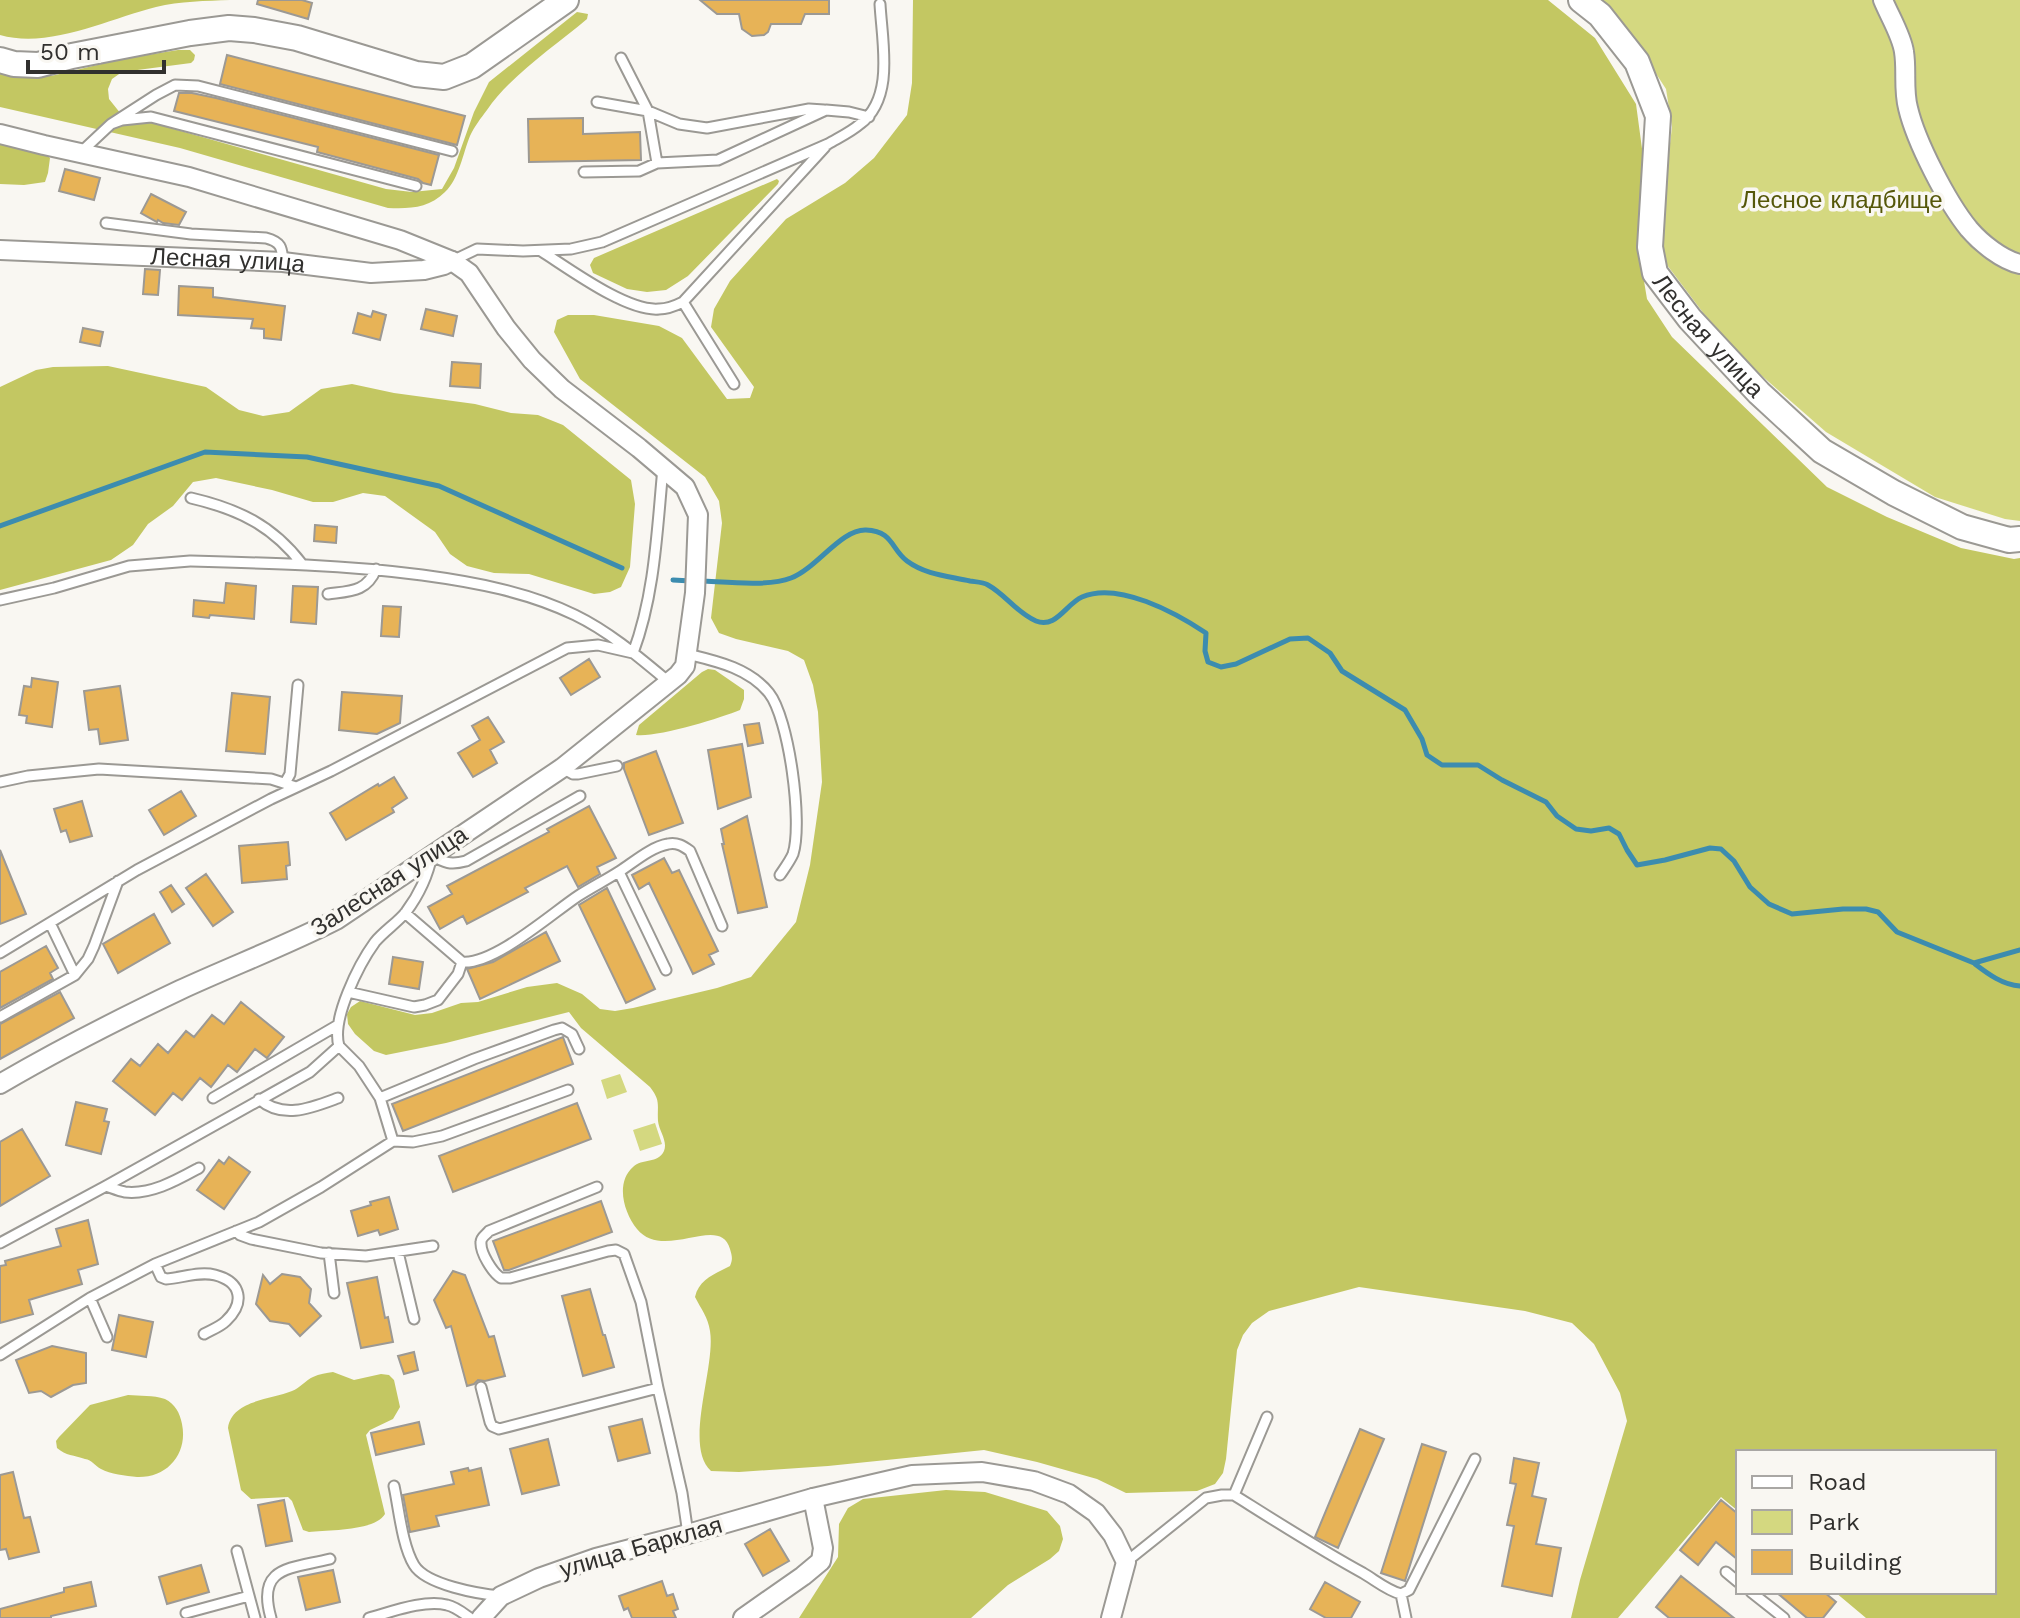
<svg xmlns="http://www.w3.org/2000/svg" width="2020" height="1618" viewBox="0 0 2020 1618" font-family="'Work Sans',sans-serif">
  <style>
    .green { fill: #d4d880 }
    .forest { fill: #c3c762 }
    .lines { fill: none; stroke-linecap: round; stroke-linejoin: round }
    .stream { stroke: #3c8caf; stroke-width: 5 }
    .building { fill: #e7b357; stroke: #9c9994; stroke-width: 2 }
    .lane-casing { stroke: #9b9994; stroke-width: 13 }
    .street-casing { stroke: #9b9994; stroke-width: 22 }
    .secondary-casing { stroke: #9b9994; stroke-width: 28 }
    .lane { stroke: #fff; stroke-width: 9 }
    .street { stroke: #fff; stroke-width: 18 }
    .secondary { stroke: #fff; stroke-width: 24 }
    .labels { text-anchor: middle; stroke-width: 7; stroke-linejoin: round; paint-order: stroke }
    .park-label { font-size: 24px; fill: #555709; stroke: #f9f7f2 }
    .street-label { font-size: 24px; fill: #31302e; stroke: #f9f7f2 }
  </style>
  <rect width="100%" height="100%" fill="#f9f7f2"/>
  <path class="green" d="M1601 0H2020V521L2005 519 1935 497 1826 432 1753 368 1704 314 1667 265 1662 249 1660 226 1672 127 1666 89 1629 32Z
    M620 1074 627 1092 607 1099 601 1080Z
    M655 1123 662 1144 640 1151 633 1130Z"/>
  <path class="forest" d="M0 0H230C206 1 180 1 156 7 108 19 50 49 0 35Z
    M913 0H1548L1595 38 1636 104 1645 171 1640 257 1647 299 1672 337 1827 487 1887 517 1961 548 2014 559 2020 558V1618H1866L1835 1592H1994V1452H1738V1511L1721 1497 1618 1618H1571L1580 1580 1627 1421 1620 1393 1594 1344 1572 1323 1525 1311 1359 1287 1269 1311 1252 1323 1243 1335 1237 1350 1226 1459 1223 1473 1215 1484 1197 1491 1126 1493 1097 1479 1037 1462 984 1450 828 1466 739 1472 711 1471C683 1446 716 1367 710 1331 708 1317 701 1309 695 1297 699 1279 715 1274 730 1266 733 1259 732 1256 730 1249 720 1213 664 1262 637 1229 624 1213 615 1183 633 1167 642 1158 658 1164 664 1151 668 1141 659 1131 658 1121 657 1105 661 1101 650 1087L581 1028 569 1012 446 1043 386 1055 374 1051 355 1034 348 1024 347 1014 351 1007 360 1001 415 1015 432 1013 461 1003 478 1002 527 987 557 983 582 994 600 1009 615 1011 633 1008 717 988 751 977 796 922 810 865 822 782 818 712 813 685 804 660 788 651 736 639 719 633 711 618 722 523 719 501 705 477 580 379 554 332 557 320 568 315H594L659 326 682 338 727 399 750 398 754 387 711 327 714 309 730 281 786 219 845 183 874 158 907 115 912 83Z
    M577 12 588 14 587 19C555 46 510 76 487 110 481 118 474 127 470 136 463 153 459 179 445 192 429 208 410 209 388 208L180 148 0 107V71L51 76 122 59 178 50H190L195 55 194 60 191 63 122 72 112 79 108 89 109 99 121 114 386 189 412 192 442 189 454 168 474 112 489 82Z
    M0 143 47 155 50 158 48 173 45 182 24 185 0 184Z
    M777 179 779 181 778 184 688 276 666 290 647 292 627 289 593 273 590 265 594 258Z
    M108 366 206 387 239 410 263 416 289 412 321 389 352 384 394 393 475 404 511 413 538 415 563 425 631 480 635 504 630 567 621 587 610 592 594 594 529 574 494 573 467 566 450 554 435 532 385 496 363 493 333 502H313L272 490 216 478 193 482 173 506 148 524 133 545 111 560 0 590V387L36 370 53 367Z
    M708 669 715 670 744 690V699L740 710C721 718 655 738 636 735L639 725 702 672Z
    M333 1372 354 1380 381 1374 389 1375 394 1380 400 1407 393 1419 370 1430 366 1435 385 1514C375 1531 329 1530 309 1532L303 1530 292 1501 288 1497 251 1499 241 1490 228 1428C232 1400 270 1400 292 1391 300 1388 306 1380 313 1377 319 1374 327 1373 333 1372Z
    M128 1395C140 1396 153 1395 165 1399 175 1404 180 1413 182 1424 188 1453 168 1478 137 1477 126 1476 110 1474 101 1469 95 1466 92 1460 85 1459 74 1455 66 1456 57 1448L56 1441 59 1437 90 1405Z
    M946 1490 985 1492 1047 1511 1060 1526 1063 1539 1059 1551 1050 1559 1008 1585 971 1618H799L838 1557 839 1524 848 1508 863 1499Z"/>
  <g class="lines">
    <path class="stream" d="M0 526 205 452 307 457 439 486 622 568
      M673 580 691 581
      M701 581C726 582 768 587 791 578 817 568 841 529 866 530 893 531 891 549 907 561 926 575 948 576 970 581 976 582 983 582 988 585 1006 595 1017 613 1036 621 1056 629 1066 604 1082 597 1118 581 1176 613 1206 633L1205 651 1208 662 1221 667 1236 664 1290 639 1308 638 1330 653 1342 671 1405 710 1422 739 1427 755 1442 765H1478L1502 780 1546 802 1557 816 1576 829 1591 831 1609 828 1619 834 1627 850 1637 865 1665 860 1710 848 1721 849 1734 861 1750 887 1769 904 1792 914 1843 909H1866L1878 912 1897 932 1974 963 2020 950
      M1975 964C1988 974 2003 985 2020 986"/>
  </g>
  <path class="building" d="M258 0H302L312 3 308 19 257 4Z
    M700 0H829V14H805L801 24H771L768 32 764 35 752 36 742 29 739 14H717Z
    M227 55 465 116 457 145 220 84Z
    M179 93H192L216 98 439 155 431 185 423 183 418 179 317 152 318 147 174 111Z
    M583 118V134L640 132 641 160 529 162 528 119Z
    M65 169 100 178 94 200 59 191Z
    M151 194 186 212 179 225 163 223 158 220 157 222 141 213Z
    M145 269 160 270 158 295 143 294Z
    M179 286 213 288V297L285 306 281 340 264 338V329L251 328 253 319 178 315Z
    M426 309 457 316 453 336 421 329Z
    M373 311 386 315 380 340 353 333 358 313 371 317Z
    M83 328 103 332 100 346 80 342Z
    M452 362 481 364 480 388 450 386Z
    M315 525 337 527 336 543 314 541Z
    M226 583 256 586 254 619 210 615 209 618 193 616 194 600 224 603Z
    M293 586 318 587 316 624 291 622Z
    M383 606 401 607 399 637 381 636Z
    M589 659 600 677 571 695 560 678Z
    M32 678 58 682 52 727 26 723 27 716 19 715 24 686 31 687Z
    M120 686 128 740 100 744 98 729 89 730 84 691Z
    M342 692 402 696 400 723 377 734 339 730Z
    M232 693 270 697 265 754 226 751Z
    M488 717 504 742 490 750 497 763 473 777 458 753 480 740 472 726Z
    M759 723 763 743 748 746 744 725Z
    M742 744 751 797 718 809 708 750Z
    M656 751 683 823 649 835 624 769V763Z
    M394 777 407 798 392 808 394 812 346 840 330 813 378 784 379 786Z
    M181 791 196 816 164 835 149 810Z
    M82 801 92 836 70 842 66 830 61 832 54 809Z
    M589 806 616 858 597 867 600 874 578 887 567 866 525 888 528 892 467 924 463 916 440 929 428 907 452 894 447 886 549 832 547 829Z
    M747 816 767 907 738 913 722 844H724L721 829Z
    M288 842 290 865 286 866 287 879 242 883 239 846Z
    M0 850 26 914 0 924Z
    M664 858 672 873 679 870 718 951 709 955 714 964 693 974 649 883 639 889 632 875Z
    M206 874 233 912 213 926 186 888Z
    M171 885 184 904 172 912 160 892Z
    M607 888 655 989 626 1003 579 905Z
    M154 914 170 943 118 973 103 944Z
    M546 932 560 961 480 999 467 969 493 962Z
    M46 946 58 968 50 973 53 979 0 1008V972Z
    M393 957 423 962 419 989 389 984Z
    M60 992 74 1018 0 1059V1024Z
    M241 1002 284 1037 267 1058 255 1049 237 1072 228 1065 211 1087 200 1078 182 1100 173 1093 155 1115 113 1081 131 1059 140 1066 158 1044 168 1053 186 1031 194 1037 212 1015 224 1024Z
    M563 1037 573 1064 403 1131 392 1104Z
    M76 1102 107 1109 104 1121 109 1122 101 1154 66 1145Z
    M577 1103 591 1139 453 1192 439 1156Z
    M22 1129 50 1176 0 1206V1142Z
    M229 1157 250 1172 224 1209 197 1190 219 1160 224 1164Z
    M389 1197 398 1229 380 1235 378 1230 358 1236 351 1211 371 1205 370 1202Z
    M601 1201 612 1232 509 1270H504L493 1241Z
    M88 1220 98 1264 78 1270 82 1284 29 1300 33 1314 0 1323V1266L6 1265 5 1261 61 1246 56 1229Z
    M453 1271 465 1275 489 1337 494 1336 505 1376 485 1381 478 1380 474 1384 467 1386 451 1326 446 1328 434 1300Z
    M282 1274 300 1277 311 1289 309 1303 321 1316 300 1336 289 1324 270 1321 256 1304 263 1275 270 1284Z
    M377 1277 385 1318 388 1317 393 1342 361 1348 347 1283Z
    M590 1289 603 1335H605L614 1367 583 1376 562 1296Z
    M119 1315 153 1322 146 1357 112 1350Z
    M52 1346 86 1353V1383L73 1385 51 1397 41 1391 29 1393 16 1360Z
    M414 1352 418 1370 404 1374 398 1356Z
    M642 1419 650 1453 618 1461 609 1427Z
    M419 1422 424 1444 376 1455 371 1433Z
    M1360 1429 1384 1439 1338 1548 1315 1537Z
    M548 1439 559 1485 522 1494 510 1449Z
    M1422 1444 1446 1452 1405 1581 1381 1573Z
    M1514 1458 1539 1463 1532 1496 1546 1499 1536 1544 1561 1548 1552 1596 1502 1586 1514 1526 1507 1525 1516 1484 1510 1483Z
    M468 1468 469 1471 481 1468 489 1505 436 1516 439 1526 410 1532 403 1495 454 1484 451 1472Z
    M13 1472 24 1518 30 1517 39 1552 9 1559 6 1549 0 1550V1475Z
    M284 1500 292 1541 266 1546 258 1505Z
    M1721 1500 1738 1514V1560L1716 1542 1698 1565 1680 1550Z
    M770 1529 789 1561 763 1576 745 1544Z
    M201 1565 209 1592 167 1604 159 1577Z
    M333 1570 340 1602 306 1610 298 1577Z
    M1681 1576 1734 1618H1669L1656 1607Z
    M662 1581 667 1596 673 1594 678 1609 673 1611 676 1618H632L628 1608 624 1610 619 1596Z
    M91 1582 96 1606 51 1616V1618H0V1609L64 1592V1588Z
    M1325 1582 1360 1602 1351 1618H1326L1310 1609Z
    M1776 1592H1824L1836 1602 1823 1618H1807Z"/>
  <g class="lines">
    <g class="lane-casing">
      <path id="lane" d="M621 58 648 111 657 163
        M597 102 648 111 679 124 707 128 809 109 824 110
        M111 124 156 95 175 85 198 86 452 151
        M80 153 111 124 122 120 151 117 416 186
        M584 172 639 171 657 163 718 160 826 110 849 112 869 117
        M106 223 191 234 266 238C281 242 282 247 283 262
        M541 251C568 268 627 312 659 309 667 309 675 306 683 302L825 147
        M452 261 477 249 523 251 571 249 602 242 828 144C838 138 851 132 860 124 895 98 882 42 880 4
        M683 302 734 384
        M191 498C238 509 272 525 302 564
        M328 594C350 591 367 592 376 569
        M0 600 54 588 129 566 190 561C267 563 345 565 422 575 474 582 528 592 575 615 610 632 640 658 670 683
        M687 654C716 661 749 668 769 693 789 718 803 823 793 854 790 861 784 869 780 875
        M562 768 573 774H578L617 766
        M0 782 28 776 99 769 271 779 296 787
        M285 783 290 774 298 685
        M619 872 666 970
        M405 913 462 962C494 965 551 914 578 896 592 887 606 880 620 871 634 862 651 847 668 844 677 842 683 846 690 851L722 926
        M50 923 75 975
        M0 953 137 870 271 799 331 771 567 648 598 645 633 653C655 594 657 530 663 468
        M348 992 414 1007 425 1005 438 1000 458 974 462 962
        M0 1017 75 975 88 959 94 946 118 881
        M339 1046 359 1066 380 1098 393 1141
        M213 1098 338 1025
        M380 1098 474 1059 554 1030 562 1028 572 1034 579 1049
        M259 1099C283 1120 311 1108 338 1098
        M106 1186C112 1188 119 1191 125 1192 151 1195 177 1180 199 1168
        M597 1187 489 1231C486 1235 481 1237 481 1242 480 1253 493 1273 501 1278H510L608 1251 616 1250 624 1254 641 1302 658 1388
        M236 1231 240 1235 251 1239 321 1253 366 1256 433 1246
        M0 1243 106 1186 310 1072 339 1046C331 1019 359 964 375 942 384 931 397 923 406 912 418 896 428 875 432 855 444 863 451 865 466 861L580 796
        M398 1252 414 1319
        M329 1253 334 1293
        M155 1264 161 1277 166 1279C182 1278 199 1271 215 1275 242 1282 245 1303 226 1321 220 1327 211 1330 204 1334
        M90 1298 107 1337
        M0 1355 90 1298 155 1264 259 1222 321 1187 393 1141 413 1142 442 1136 568 1090
        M481 1387 490 1422 492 1426 499 1429 658 1388 682 1493 688 1534
        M394 1486C399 1509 402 1545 414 1565 426 1585 479 1594 501 1596
        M1234 1495 1267 1417
        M237 1551 255 1618
        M1126 1562 1206 1498 1222 1495H1234C1277 1522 1319 1549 1363 1573 1375 1580 1388 1591 1401 1594L1409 1590 1475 1459
        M1726 1572 1738 1582
        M1751 1592 1784 1618
        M1401 1594 1406 1618
        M186 1613 249 1596
        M271 1618C256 1566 290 1569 330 1559
        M369 1618C391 1612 425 1599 447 1605 456 1607 463 1613 470 1618"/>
    </g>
    <g class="street-casing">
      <g id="street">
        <path d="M1883 0C1889 15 1902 36 1904 52 1907 70 1903 89 1908 108 1916 142 1947 202 1969 229 1981 243 2002 260 2020 264"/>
        <path d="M0 134 44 145 189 177 400 240 452 261 469 273 506 328 532 360 562 389 639 448 685 487 698 515 695 593 685 666 678 675 562 768 336 920C285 946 232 966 180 990 119 1019 58 1050 0 1084"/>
        <path id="s1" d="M0 250 283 262 371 273 424 270 444 265 452 261"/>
        <path d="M481 1618 501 1596 539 1578 596 1558 688 1534 813 1498 912 1475 982 1472 1034 1481 1069 1494 1096 1513 1113 1535 1126 1562 1111 1618"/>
        <path d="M743 1618 803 1576 821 1561 823 1548 813 1498"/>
      </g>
    </g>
    <g class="secondary-casing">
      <g id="secondary">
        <path id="s2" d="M1581 0 1600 15 1637 62 1658 116 1650 247 1655 273 1690 319 1759 393 1822 451 1894 493 1962 527 2009 540 2020 539"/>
        <path d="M0 60 14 64 38 65 72 56 190 33 229 28 254 30 297 38 416 74 444 77 472 66 566 0"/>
      </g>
    </g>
    <use href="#lane" class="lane"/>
    <use href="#street" class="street"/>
    <use href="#secondary" class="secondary"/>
  </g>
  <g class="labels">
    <g class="park-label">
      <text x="1842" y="208">Лесное кладбище</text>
    </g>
    <g class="street-label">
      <text dy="8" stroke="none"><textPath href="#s1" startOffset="228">Лесная улица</textPath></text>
      <text dy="8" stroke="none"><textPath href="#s2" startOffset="382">Лесная улица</textPath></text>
      <text transform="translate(389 881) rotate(-33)" y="8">Залесная улица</text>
      <text transform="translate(641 1547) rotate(-16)" y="8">улица Барклая</text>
    </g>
  </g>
  <rect x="1736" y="1450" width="260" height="144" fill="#f9f7f2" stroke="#a9a7a4" stroke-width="2"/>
  <rect x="1752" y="1476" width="40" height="12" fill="#ffffff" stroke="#a9a7a4" stroke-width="2"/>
  <text x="1808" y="1490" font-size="24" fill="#31302e">Road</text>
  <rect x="1752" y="1510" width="40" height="24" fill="#d4d880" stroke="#a9a7a4" stroke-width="2"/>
  <text x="1808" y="1530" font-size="24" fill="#31302e">Park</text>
  <rect x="1752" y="1550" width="40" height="24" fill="#e7b357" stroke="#a9a7a4" stroke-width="2"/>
  <text x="1808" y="1570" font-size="24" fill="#31302e">Building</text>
  <path d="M28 60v12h136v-12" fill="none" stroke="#31302e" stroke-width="4"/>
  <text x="40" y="60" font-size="24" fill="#31302e" stroke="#f9f7f2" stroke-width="6" paint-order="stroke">50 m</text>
</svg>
